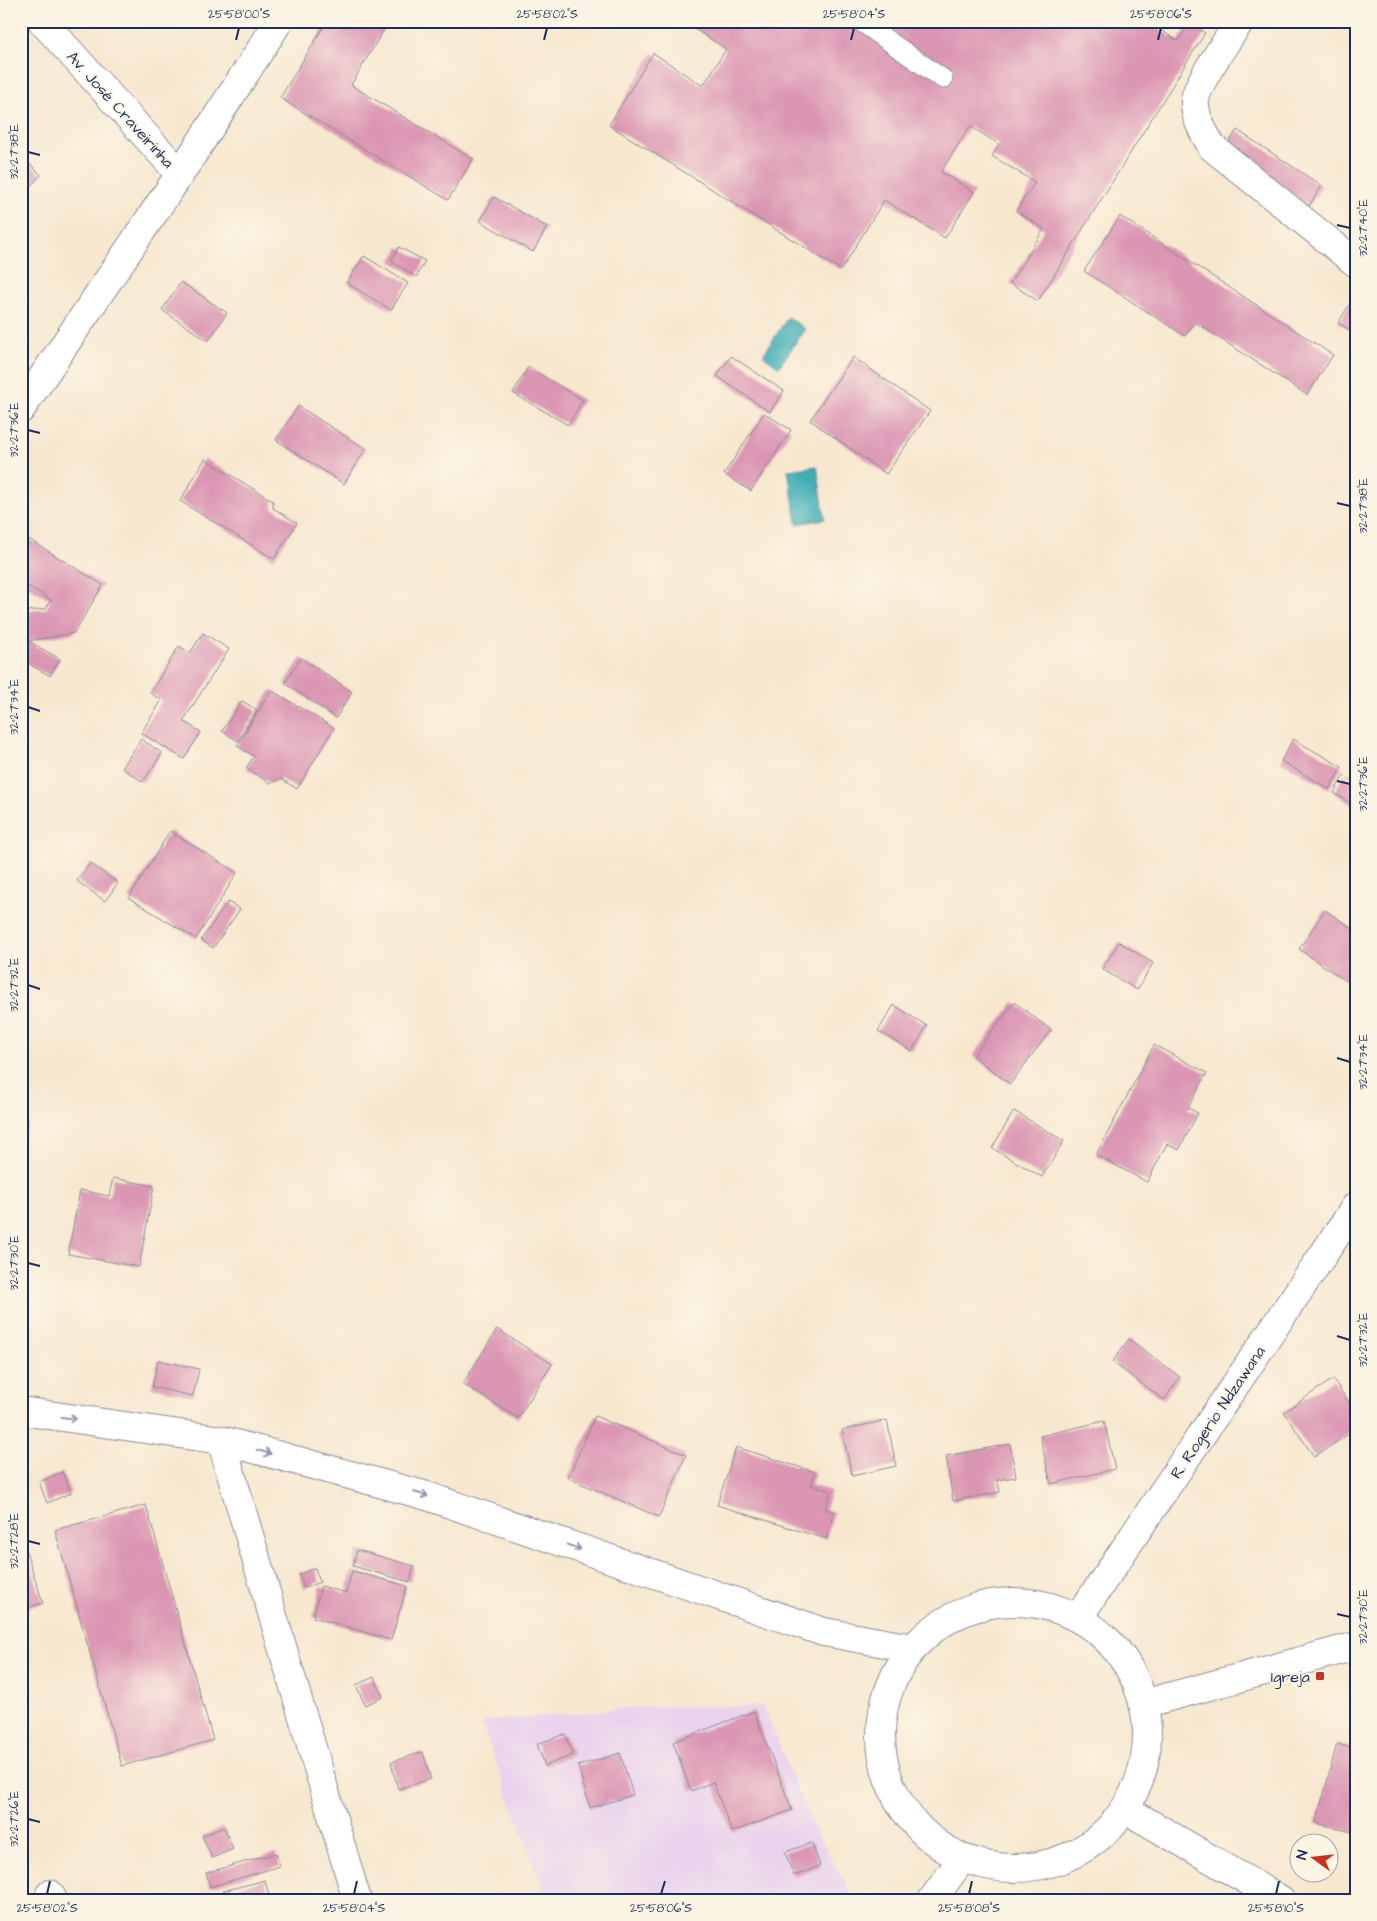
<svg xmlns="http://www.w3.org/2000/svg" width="1377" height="1921" viewBox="0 0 1377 1921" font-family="'Architects Daughter',sans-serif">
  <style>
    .built { fill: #e9d2ed }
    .water { fill: #3cadb6; stroke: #2c6e8a }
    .building { fill: #db96b3 }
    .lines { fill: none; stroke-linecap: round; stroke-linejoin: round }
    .service-casing { stroke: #898b96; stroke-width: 21 }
    .minor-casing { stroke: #898b96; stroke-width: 30 }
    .service { stroke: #fff; stroke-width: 19 }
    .minor { stroke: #fff; stroke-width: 28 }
    .oneway { stroke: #8d97ae }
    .ticks { fill: none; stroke: #1b2f5e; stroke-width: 2 }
    .poi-dot { fill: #c8321e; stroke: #fcf5e5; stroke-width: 2 }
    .labels { text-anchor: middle; stroke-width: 4; stroke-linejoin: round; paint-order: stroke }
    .street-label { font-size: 16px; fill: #1b2f5e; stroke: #fcf5e5 }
    .poi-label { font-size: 16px; fill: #1b2f5e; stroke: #fcf5e5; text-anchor: end }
    .neatline { fill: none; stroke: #1b2f5e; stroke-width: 2 }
    .ticks-label { font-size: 12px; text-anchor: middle; fill: #1b2f5e }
  </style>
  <rect width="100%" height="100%" fill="#fcf5e5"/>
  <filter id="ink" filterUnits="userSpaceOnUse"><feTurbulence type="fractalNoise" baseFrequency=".02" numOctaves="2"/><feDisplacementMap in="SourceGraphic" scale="10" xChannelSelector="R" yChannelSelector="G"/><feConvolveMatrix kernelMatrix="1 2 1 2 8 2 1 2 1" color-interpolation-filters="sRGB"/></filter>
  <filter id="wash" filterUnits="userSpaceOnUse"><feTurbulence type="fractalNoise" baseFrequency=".0096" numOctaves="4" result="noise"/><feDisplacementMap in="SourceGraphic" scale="20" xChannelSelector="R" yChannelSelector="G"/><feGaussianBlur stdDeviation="1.12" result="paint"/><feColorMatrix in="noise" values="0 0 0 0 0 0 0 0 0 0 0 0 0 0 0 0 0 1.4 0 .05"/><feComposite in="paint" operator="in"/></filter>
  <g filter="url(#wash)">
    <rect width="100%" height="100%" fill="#f7e7cf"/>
    <path class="built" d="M763 1706 809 1818 852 1895 847 1900H547L481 1722 637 1707Z"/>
    <path class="water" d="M788 317 805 329 779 367 763 355Z
      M817 466 825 519 797 524 788 470Z"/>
    <g id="blocks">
      <path class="building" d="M327 21H389L351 85 473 159 448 200 280 98Z
        M683 21H1146L1178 41 1190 23 1205 33 1038 301 1010 283 1044 229 1016 211 1035 182 992 156 999 144 970 126 941 172 974 192 945 238 884 200 841 270 609 125 653 53 703 86 726 49Z
        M1237 130 1322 186 1309 206 1224 150Z
        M21 155 41 175 21 196Z
        M494 197 547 227 533 252 480 221Z
        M1120 216 1333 355 1307 395 1195 322 1185 336 1084 271Z
        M399 247 425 261 416 277 391 261Z
        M364 256 408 283 391 310 347 283Z
        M181 282 227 313 208 341 162 310Z
        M1356 294V332L1355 333 1338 323Z
        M731 356 784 391 770 412 717 376Z
        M853 357 930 411 886 474 810 420Z
        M528 367 583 400 568 425 513 393Z
        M298 406 366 449 344 484 276 440Z
        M764 413 791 430 751 491 724 474Z
        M205 459 273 501V508L297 523 274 559 180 501Z
        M22 535 103 585 74 633 28 641 60 659 50 676 21 659V607L28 611 46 609 51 600 21 582Z
        M203 633 229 649 183 721 201 732 184 759 141 733 162 700 150 693 179 646 190 653Z
        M301 658 352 692 336 718 285 683Z
        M271 690 334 728 297 789 281 779 270 783 246 768 254 756 237 746Z
        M242 701 257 710 238 741 222 731Z
        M141 739 162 753 143 782 122 768Z
        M1293 739 1342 767 1329 789 1281 761Z
        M1344 775 1356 783V807L1334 793Z
        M170 831 237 873 196 939 129 898Z
        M90 863 118 883 105 901 77 881Z
        M228 902 240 909 213 948 201 940Z
        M1325 910 1356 931V988L1299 949Z
        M1119 942 1153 963 1137 990 1102 969Z
        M1014 1002 1051 1030 1010 1084 973 1056Z
        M894 1005 927 1026 912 1051 878 1031Z
        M1154 1045 1207 1073 1188 1108 1198 1113 1179 1150 1167 1144 1147 1182 1096 1155Z
        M1014 1111 1064 1141 1042 1177 992 1148Z
        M21 1119 28 1120 22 1149H21Z
        M113 1178 154 1186 139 1267 68 1254 80 1190 109 1196Z
        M497 1329 552 1364 518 1418 463 1384Z
        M1129 1339 1180 1377 1164 1400 1112 1362Z
        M158 1360 199 1369 193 1396 152 1387Z
        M1333 1379 1356 1413V1429L1314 1457 1284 1412Z
        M595 1416 686 1455 659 1517 568 1478Z
        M887 1420 896 1466 852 1476 842 1430Z
        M1104 1421 1115 1469 1051 1484 1040 1436Z
        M1010 1444 1016 1477 997 1480 1000 1492 953 1501 946 1456Z
        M736 1447 815 1472 811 1485 831 1491 825 1509 834 1512 826 1539 717 1505Z
        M62 1472 71 1493 47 1503 39 1482Z
        M146 1505 213 1740 122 1766 55 1530Z
        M357 1550 414 1566 410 1582 353 1566Z
        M26 1551 43 1603 21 1610V1553Z
        M315 1568 320 1582 304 1588 299 1574Z
        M352 1571 407 1586 391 1640 313 1617 321 1586 346 1593Z
        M374 1677 383 1697 365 1705 356 1685Z
        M754 1711 792 1810 732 1832 713 1782 691 1791 673 1742Z
        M565 1734 573 1755 545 1766 537 1744Z
        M1337 1744 1356 1749V1833L1316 1823Z
        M423 1752 431 1779 398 1789 391 1762Z
        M620 1753 633 1795 590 1808 578 1766Z
        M224 1827 233 1849 212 1858 202 1836Z
        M812 1843 820 1866 794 1876 785 1852Z
        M276 1853 280 1866 210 1887 206 1873Z
        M265 1880 270 1900H225L223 1891Z"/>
    </g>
  </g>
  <g filter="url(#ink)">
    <use href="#blocks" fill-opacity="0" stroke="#898b96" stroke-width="1"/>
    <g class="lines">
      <g class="service-casing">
        <path id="service" d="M860 21 943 79"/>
      </g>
      <g class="minor-casing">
        <path id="minor" d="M42 21 180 174
          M1240 21C1229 38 1197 82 1195 100 1194 117 1204 133 1212 147L1356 263
          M21 409 180 174 279 21
          M21 1411 221 1440 427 1496 824 1632 912 1648
          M221 1440 357 1900
          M881 1735a133 133 0 1 1 266 0a133 133 0 1 1-266 0Z
          M1078 1618 1356 1206
          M1143 1704 1356 1646
          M1125 1809 1281 1900
          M50 1894 53 1900
          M932 1900 962 1859"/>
      </g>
      <use href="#service" class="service"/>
      <use href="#minor" class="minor"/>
    </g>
    <defs><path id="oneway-shaft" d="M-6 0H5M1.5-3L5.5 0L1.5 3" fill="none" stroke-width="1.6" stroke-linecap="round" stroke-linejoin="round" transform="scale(1.25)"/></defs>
    <g class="oneway">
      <use href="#oneway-shaft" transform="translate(69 1418) rotate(8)"/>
      <use href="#oneway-shaft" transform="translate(264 1452) rotate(15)"/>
      <use href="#oneway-shaft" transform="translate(421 1494) rotate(16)"/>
      <use href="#oneway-shaft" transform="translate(574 1547) rotate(19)"/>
    </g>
  </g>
  <path class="ticks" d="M236 40 239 28M544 40 547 28M851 40 854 28M1158 40 1161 28M28 152 40 155M1337 225 1350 228M28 430 40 433M1337 503 1350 506M28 707 40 711M1337 781 1350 784M28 985 40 989M1337 1058 1350 1062M28 1263 40 1266M1337 1336 1350 1340M28 1541 40 1544M1337 1614 1350 1617M28 1819 40 1822M47 1894 50 1881M354 1894 357 1881M661 1894 665 1881M969 1894 972 1881M1276 1894 1279 1881"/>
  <rect class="poi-dot" x="1315" y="1671" width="10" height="10" rx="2.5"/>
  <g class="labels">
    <g class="street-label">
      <text transform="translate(121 109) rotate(48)" y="6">Av. José Craveirinha</text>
      <text transform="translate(1217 1412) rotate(-56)" y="6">R. Rogerio Ndzawana</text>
    </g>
    <g class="poi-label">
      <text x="1310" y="1682">Igreja</text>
    </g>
  </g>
  <rect width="1377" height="1921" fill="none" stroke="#fcf5e5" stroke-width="55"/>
  <g transform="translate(1314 1858) rotate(285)"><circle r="24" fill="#fcf5e5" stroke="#a2a6af"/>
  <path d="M0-4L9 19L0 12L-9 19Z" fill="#c8321e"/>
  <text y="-8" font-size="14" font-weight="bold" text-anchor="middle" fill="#1b2f5e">N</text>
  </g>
  <rect x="28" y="28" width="1322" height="1866" class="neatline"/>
  <g class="ticks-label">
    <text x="239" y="18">25°58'00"S</text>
    <text x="547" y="18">25°58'02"S</text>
    <text x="854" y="18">25°58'04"S</text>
    <text x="1161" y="18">25°58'06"S</text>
    <text transform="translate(14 152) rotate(-90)" y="4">32°27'38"E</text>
    <text transform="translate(1363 228) rotate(-90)" y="4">32°27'40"E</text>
    <text transform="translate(14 430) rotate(-90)" y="4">32°27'36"E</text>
    <text transform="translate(1363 506) rotate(-90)" y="4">32°27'38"E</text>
    <text transform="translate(14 707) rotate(-90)" y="4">32°27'34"E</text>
    <text transform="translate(1363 784) rotate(-90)" y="4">32°27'36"E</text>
    <text transform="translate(14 985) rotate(-90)" y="4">32°27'32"E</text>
    <text transform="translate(1363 1062) rotate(-90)" y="4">32°27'34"E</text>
    <text transform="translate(14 1263) rotate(-90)" y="4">32°27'30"E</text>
    <text transform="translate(1363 1340) rotate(-90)" y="4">32°27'32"E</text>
    <text transform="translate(14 1541) rotate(-90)" y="4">32°27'28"E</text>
    <text transform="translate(1363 1617) rotate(-90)" y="4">32°27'30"E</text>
    <text transform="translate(14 1819) rotate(-90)" y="4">32°27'26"E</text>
    <text x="47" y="1912">25°58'02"S</text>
    <text x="354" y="1912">25°58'04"S</text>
    <text x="661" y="1912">25°58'06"S</text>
    <text x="969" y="1912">25°58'08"S</text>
    <text x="1276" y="1912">25°58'10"S</text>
  </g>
</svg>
